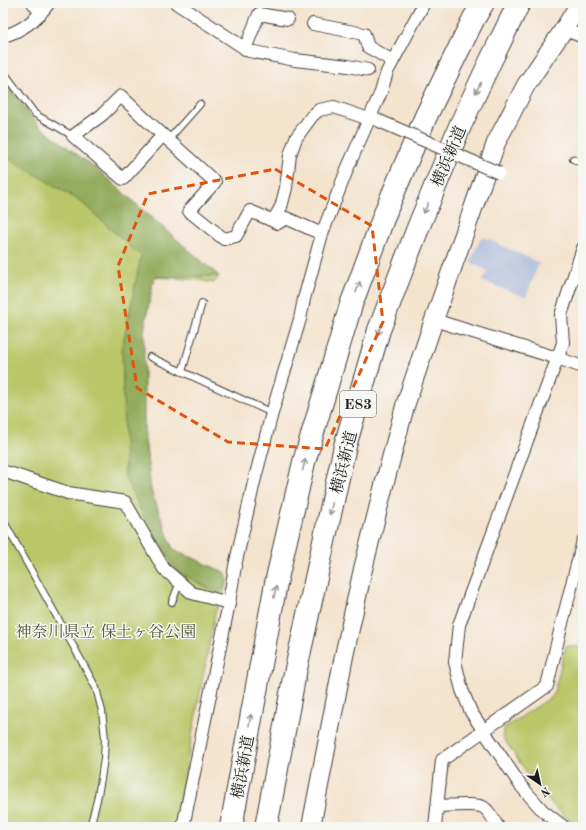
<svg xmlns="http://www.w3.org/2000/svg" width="586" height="830" viewBox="0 0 586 830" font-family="'Old Standard TT','Noto Serif JP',serif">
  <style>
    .industrial { fill: #b7c5de }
    .green { fill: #bac769; stroke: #6b7242 }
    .forest { fill: #93ac5d; stroke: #58643c }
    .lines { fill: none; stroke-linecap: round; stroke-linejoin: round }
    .lane-casing { stroke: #3c3a37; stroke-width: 8 }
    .street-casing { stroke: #3c3a37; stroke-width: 14 }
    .secondary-casing { stroke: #3c3a37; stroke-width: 20 }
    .highway-casing { stroke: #3c3a37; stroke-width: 24 }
    .lane { stroke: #fff; stroke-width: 6 }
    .street { stroke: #fff; stroke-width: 12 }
    .secondary { stroke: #fff; stroke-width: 18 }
    .highway { stroke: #fff; stroke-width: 22 }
    .street-bridge-casing { stroke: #3c3a37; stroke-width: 14; stroke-linecap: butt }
    .street-bridge { stroke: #fff; stroke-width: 12 }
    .oneway { stroke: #999 }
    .marked { fill: none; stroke: #de560d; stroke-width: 3; stroke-dasharray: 8 5; stroke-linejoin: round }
    .labels { text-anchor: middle; stroke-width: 3; stroke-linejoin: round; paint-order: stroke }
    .shield { fill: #f6f6f2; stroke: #5d5d5c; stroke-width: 1 }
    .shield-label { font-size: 15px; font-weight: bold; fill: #1c1c1c }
    .street-label { font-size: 16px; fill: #1c1c1c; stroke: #f6f6f2 }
    .park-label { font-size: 16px; fill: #535837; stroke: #f6f6f2 }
  </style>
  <rect width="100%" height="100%" fill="#f6f6f2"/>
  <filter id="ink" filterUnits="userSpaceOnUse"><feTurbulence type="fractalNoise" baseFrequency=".025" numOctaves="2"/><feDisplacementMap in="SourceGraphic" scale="8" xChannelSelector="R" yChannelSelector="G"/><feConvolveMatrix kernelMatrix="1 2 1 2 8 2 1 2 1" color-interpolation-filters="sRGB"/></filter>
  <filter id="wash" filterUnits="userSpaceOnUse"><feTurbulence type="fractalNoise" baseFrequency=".012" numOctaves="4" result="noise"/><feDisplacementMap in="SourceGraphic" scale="16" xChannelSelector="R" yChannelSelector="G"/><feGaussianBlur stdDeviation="0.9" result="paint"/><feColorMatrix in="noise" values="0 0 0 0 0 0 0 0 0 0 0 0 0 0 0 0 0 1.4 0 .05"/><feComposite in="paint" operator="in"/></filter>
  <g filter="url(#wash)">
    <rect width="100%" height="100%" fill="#f4e3cd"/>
    <path class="industrial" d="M482 236 539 263 526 297 482 281 488 271 470 262Z"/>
    <path class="green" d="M3 79 39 126 98 170 154 220 219 276 214 283 199 280 154 277 142 340 144 431 151 491 173 549 226 573 227 584 215 613 175 827H3Z
      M566 646 583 647V827C553 817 520 762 502 736L504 728 553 696Z"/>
    <path class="forest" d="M3 79 39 126 98 170 154 220 219 276 154 277 144 330V431L151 491 173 549 226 573 227 584 218 593 178 572 148 525 125 477 122 349 141 256 80 201 3 155Z"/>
  </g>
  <g filter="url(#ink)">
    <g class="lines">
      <g class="lane-casing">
        <path id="lane" d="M3 71 35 114 73 136
          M168 140 200 104
          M573 159 583 164
          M150 357 272 413
          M182 372 202 303
          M3 520 81 660 96 688 102 711 105 738 104 758 101 779 97 800 90 827
          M172 602 180 582"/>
      </g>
      <g class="street-casing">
        <path id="street" d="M33 3 41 13
          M176 3 249 51 295 60 348 66 368 70
          M313 24 364 34 368 47 393 61
          M564 29 583 37
          M3 36C23 31 37 19 49 3
          M245 49 259 14 288 19
          M163 135 123 179 73 136 102 115 121 96 144 118 215 182 189 211 224 239 236 236 250 211 278 223 286 218 322 234
          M273 221 281 207 286 188 290 155 296 138 312 116 319 110 334 107 369 119
          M434 320 557 358 583 367
          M3 472 9 473 68 493 125 502 164 569 192 593 229 603
          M438 806C447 806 476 803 483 807 490 811 494 821 498 827
          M183 827 229 603 235 566 254 482 272 413 300 319 304 299 322 234 348 167 381 92 387 72 424 3
          M435 827 442 760 547 686 561 627 583 541
          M564 827 543 811 521 786 471 712 462 690 455 662 459 625 563 343 561 315 583 248"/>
      </g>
      <g class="secondary-casing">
        <path id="secondary" d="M311 827 344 656 363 569 383 489 405 406 434 320 496 143 526 85 564 29 580 3"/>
      </g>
      <g class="highway-casing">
        <path id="highway" d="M231 827 276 583 304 462 351 305 387 208 426 116 473 20 483 3
          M266 827 294 678 345 446 379 330 418 228 460 126 490 62 519 3"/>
      </g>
      <use href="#lane" class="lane"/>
      <use href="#street" class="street"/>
      <use href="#secondary" class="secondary"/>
      <use href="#highway" class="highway"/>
      <g class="street-bridge-casing">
        <path id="street-bridge" d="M377 120 499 173"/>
      </g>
      <use href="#street-bridge" class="street-bridge"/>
    </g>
    <defs><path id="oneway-shaft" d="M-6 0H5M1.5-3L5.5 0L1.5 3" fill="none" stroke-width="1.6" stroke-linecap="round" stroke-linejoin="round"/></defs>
    <g class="oneway">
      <use href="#oneway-shaft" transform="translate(478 88) rotate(115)"/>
      <use href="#oneway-shaft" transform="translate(426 208) rotate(113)"/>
      <use href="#oneway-shaft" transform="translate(358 287) rotate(-70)"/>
      <use href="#oneway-shaft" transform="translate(380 329) rotate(109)"/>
      <use href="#oneway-shaft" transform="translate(304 465) rotate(-76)"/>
      <use href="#oneway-shaft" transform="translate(331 509) rotate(102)"/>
      <use href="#oneway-shaft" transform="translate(275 592) rotate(-79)"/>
      <use href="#oneway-shaft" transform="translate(250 720) rotate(-80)"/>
    </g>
  </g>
  <path class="marked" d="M275 169 372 226 383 322 325 449 228 442 137 388 118 266 148 194Z"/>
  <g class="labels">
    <rect class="shield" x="340" y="391" width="36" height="26" rx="3"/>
    <g class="shield-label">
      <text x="358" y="409">E83</text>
    </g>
    <g class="street-label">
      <text transform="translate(448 156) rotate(-67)" y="6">横浜新道</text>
      <text transform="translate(343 462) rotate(-76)" y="6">横浜新道</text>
      <text transform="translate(242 767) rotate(-80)" y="6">横浜新道</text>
    </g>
    <g class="park-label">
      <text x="106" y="637">神奈川県立 保土ヶ谷公園</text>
    </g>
  </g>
  <rect width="586" height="830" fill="none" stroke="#f6f6f2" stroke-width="16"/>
  <g transform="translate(540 784) rotate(146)" stroke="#f6f6f2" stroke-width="3" paint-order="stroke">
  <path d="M0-3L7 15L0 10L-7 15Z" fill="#1c1c1c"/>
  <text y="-6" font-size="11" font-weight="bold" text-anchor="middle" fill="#1c1c1c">N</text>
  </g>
</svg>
